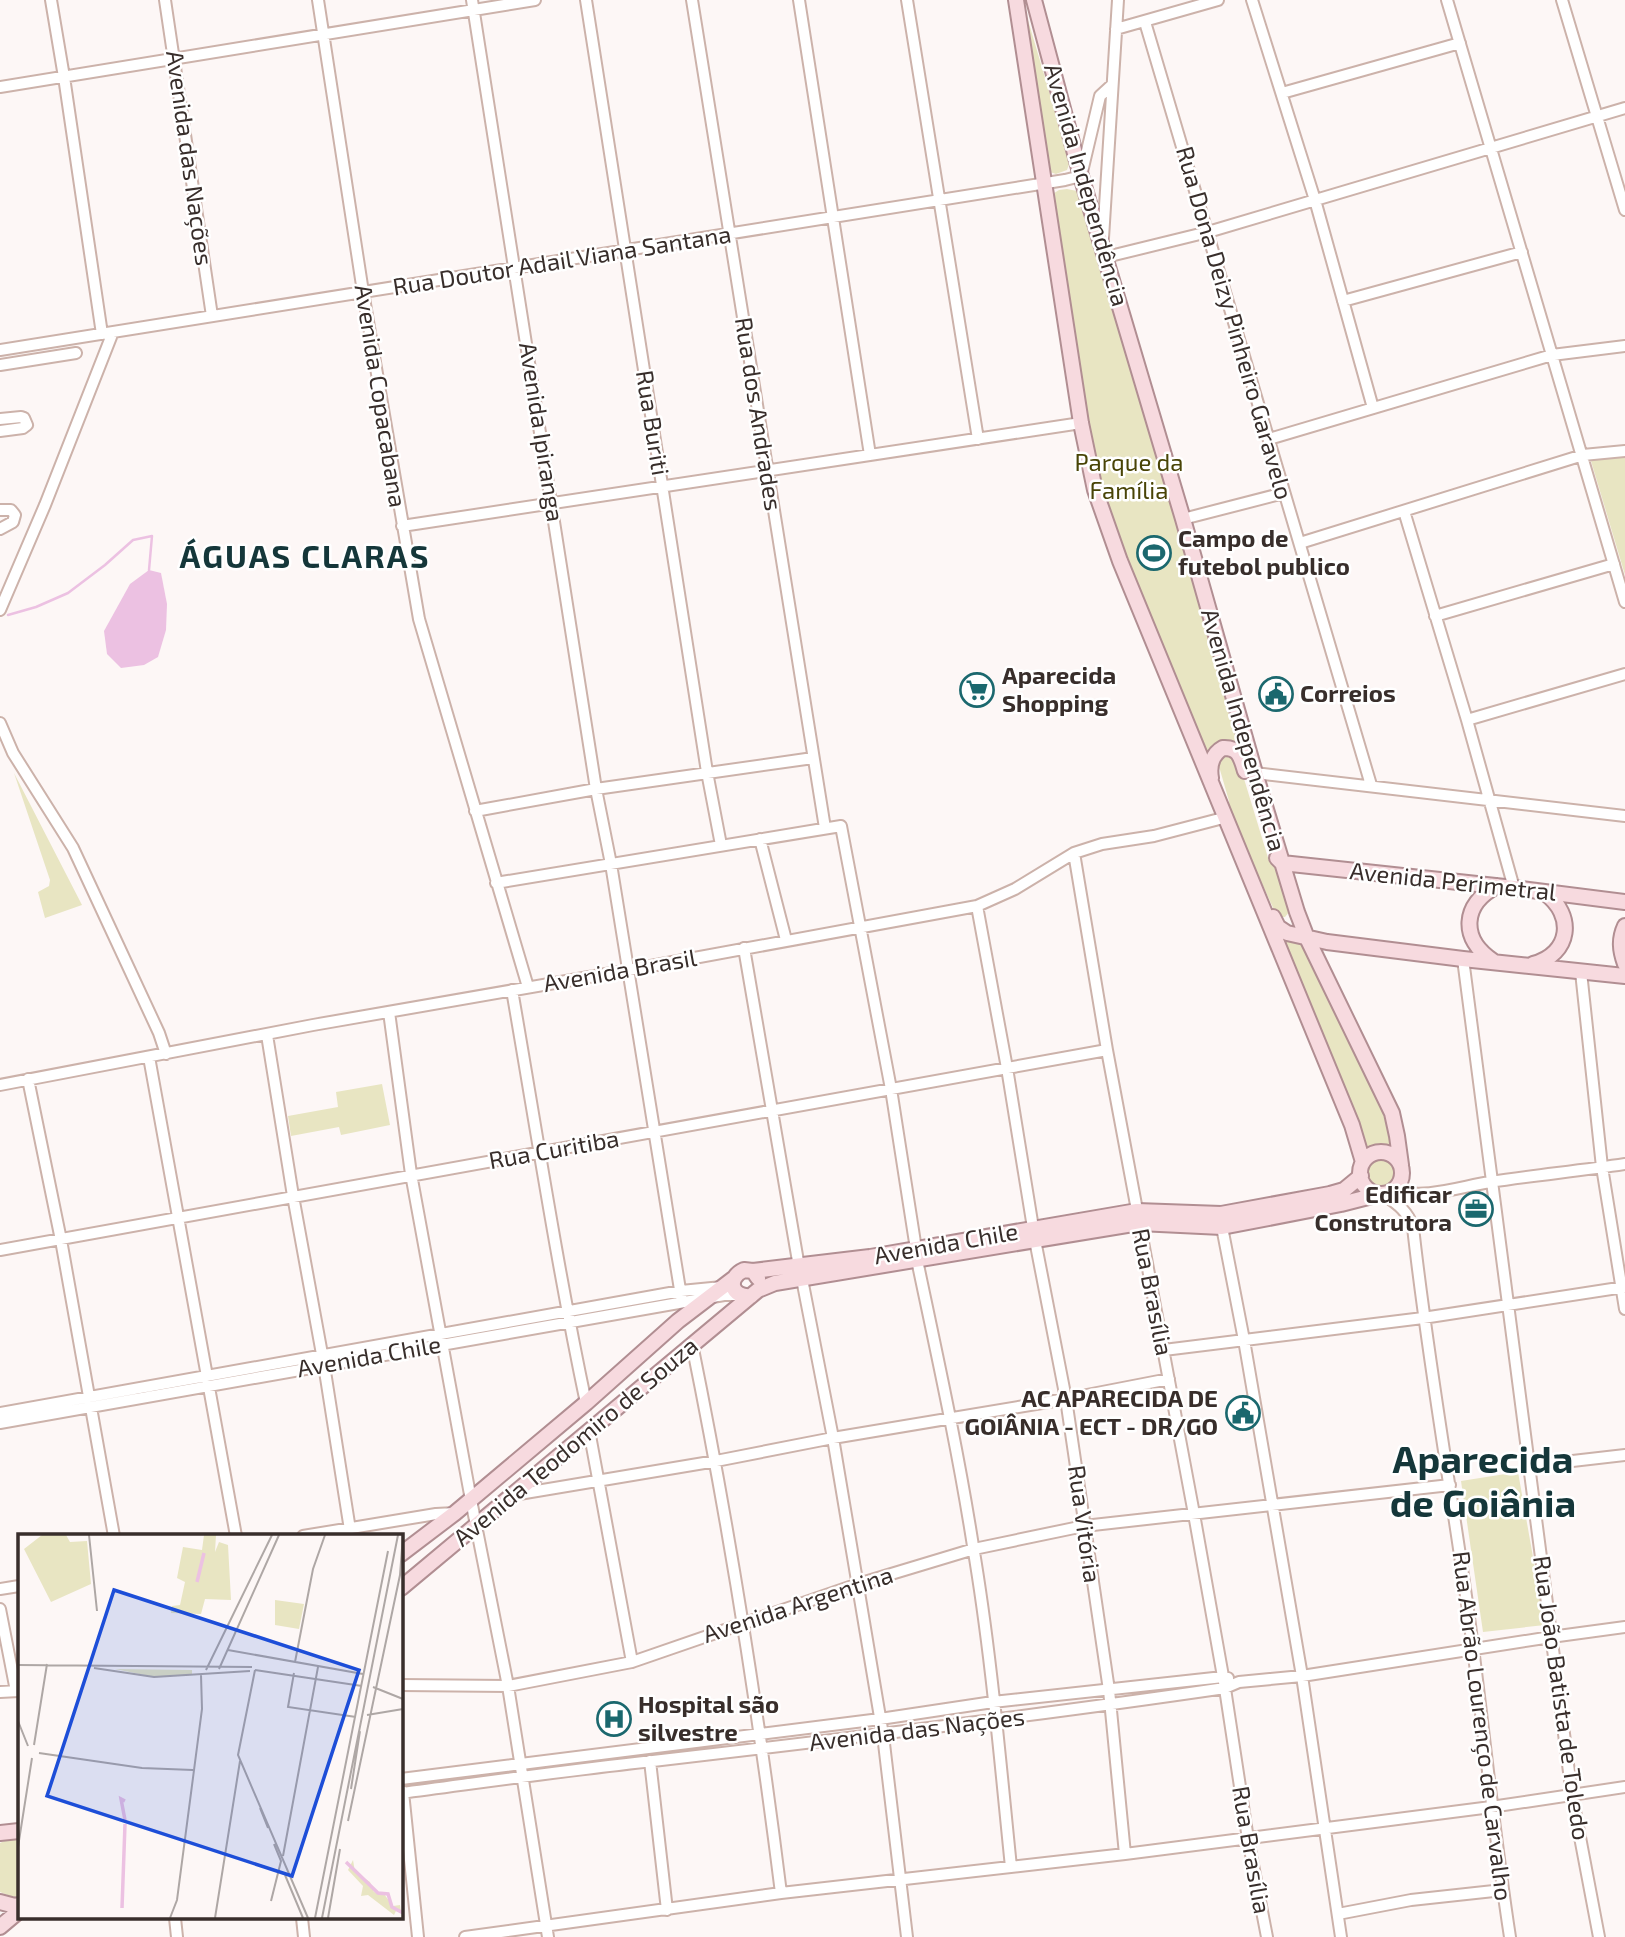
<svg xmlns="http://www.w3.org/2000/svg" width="1625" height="1937" viewBox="0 0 1625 1937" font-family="'Exo 2',sans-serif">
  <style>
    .green { fill: #e8e5c2 }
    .water { fill: #ecc1e2 }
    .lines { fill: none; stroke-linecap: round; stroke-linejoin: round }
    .stream { stroke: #ecc1e2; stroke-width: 2.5 }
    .minor-casing { stroke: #ccb2aa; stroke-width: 14 }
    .major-casing { stroke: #b18e92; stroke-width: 18 }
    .minor { stroke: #fff; stroke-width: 10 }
    .major { stroke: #f7dadf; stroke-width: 14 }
    .labels { text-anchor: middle; stroke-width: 5; stroke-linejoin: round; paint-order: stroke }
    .street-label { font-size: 24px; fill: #382e2b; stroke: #fff }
    .park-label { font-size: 24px; fill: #494406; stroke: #fff }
    .poi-label { font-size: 24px; font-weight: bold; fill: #382e2b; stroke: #fff; text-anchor: start }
    .district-label { font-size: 32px; font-weight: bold; letter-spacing: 2px; fill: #15373a; stroke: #fff }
    .town-label { font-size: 38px; font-weight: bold; fill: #15373a; stroke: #fff }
    .inset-river { fill: none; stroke: #ecc1e2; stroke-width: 3.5 }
    .inset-road { fill: none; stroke: #aea7a5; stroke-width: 2 }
    .view { fill: #1d4ed8; fill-opacity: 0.15; stroke: #1d4ed8; stroke-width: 3.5 }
    .inset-edge { fill: none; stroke: #382e2b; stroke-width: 3.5 }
  </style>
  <rect width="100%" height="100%" fill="#fdf7f6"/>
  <path class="green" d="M1022 0 1070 162 1067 170 1056 174 1047 171Z
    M1067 189 1077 191 1079 193 1241 745 1232 742H1224L1206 759 1115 536 1092 464 1051 195 1059 190Z
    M1625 454V575L1591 461 1594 458Z
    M1227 753 1238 759 1269 861 1276 867 1290 911 1285 917H1279L1275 912 1254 866 1244 852 1228 812 1229 801 1218 763V759Z
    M14 773 82 905 45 918 38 892 49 886 50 880Z
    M1281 935 1302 943 1379 1101 1386 1123 1391 1149 1378 1147 1362 1152Z
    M382 1084 390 1125 341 1135 339 1127 291 1136 288 1116 338 1107 336 1092Z
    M1367 1173a14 14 0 1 1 28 0a14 14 0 1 1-28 0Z
    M1518 1472 1545 1625 1483 1632 1461 1481Z
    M19 1837V1897L10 1896 0 1892V1843L9 1839Z"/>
  <path class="water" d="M149 570 161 573 167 604 166 630 158 657 144 665 121 668 107 654 104 631 130 584Z"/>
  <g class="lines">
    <path class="stream" d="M8 615 36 607 68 593 105 565 133 540 152 536 149 570"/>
    <g class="minor-casing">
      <path id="minor" d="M51 0 64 77 102 334
        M165 0 212 316
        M318 0 363 292 419 619 528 987
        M472 0 596 789 611 864 682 1302
        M586 0 707 772 721 845
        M692 0 825 828
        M799 0 870 455
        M907 0 978 439
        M1252 0 1315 200 1373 408
        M1447 0 1625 602
        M1562 0 1625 210
        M1145 22 1371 785
        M1116 29 1218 0
        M0 87 535 0
        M1282 93 1460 43
        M1103 238 1118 0
        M1106 257 1208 232 1625 108
        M1343 301 1522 252
        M0 350 1065 180 1081 176 1100 96 1112 85
        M0 365 76 353
        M0 419 21 417 24 418 27 425 23 428 0 431
        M1269 439 1552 355 1625 346
        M0 510H11L15 515 13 522 0 529
        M1404 511 1467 720 1514 888
        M1183 519 1284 493
        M402 526 1081 423
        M1300 543 1583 455 1625 451
        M0 610 45 505 113 332
        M1435 616 1614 564
        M1467 720 1625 674
        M0 723 13 753 73 848 159 1033 166 1054
        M1255 773 1625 816
        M475 811 596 789 813 758
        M760 839 786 940
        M1074 853 1107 1050 1194 1514 1224 1682 1248 1839 1267 1937
        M496 883 841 826 891 1089 916 1249
        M977 906 1007 1068 1035 1240 1066 1399 1109 1690 1125 1854
        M744 948 799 1267
        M1463 959 1572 1795 1599 1937
        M1581 972 1602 1167 1625 1309
        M512 990C536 1128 557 1266 586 1403
        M389 1012 411 1174 471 1500 508 1686 548 1937
        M267 1035 293 1196 324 1365 351 1536
        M149 1057 236 1536
        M28 1079 61 1240 114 1536
        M0 1085 313 1025 629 970 977 906 1015 889 1074 853 1102 844 1154 836 1227 817
        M1393 1190C1424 1200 1459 1187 1490 1182 1535 1175 1580 1171 1625 1164
        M1383 1194C1397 1204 1407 1210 1413 1227 1427 1355 1450 1482 1468 1610 1483 1719 1493 1828 1510 1937
        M1221 1222 1244 1340 1302 1676 1341 1937
        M0 1250 1107 1050
        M917 1260C937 1355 958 1450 973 1546 991 1652 1000 1760 1011 1867
        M802 1279 833 1438 883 1735 907 1937
        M692 1344C729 1526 758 1709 781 1893
        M1164 1350 1423 1318 1625 1287
        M0 1413 681 1291 722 1287
        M0 1423 724 1295H739
        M589 1430 632 1662
        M1529 1466 1625 1455
        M513 1495 716 1461 833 1438 1066 1399 1169 1379
        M303 1536 436 1514 455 1513
        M0 1589 19 1586
        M0 1609 16 1691
        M401 1685 508 1686 632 1662 858 1584 974 1549 1084 1526 1450 1485
        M0 1692 19 1691
        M650 1761 667 1910
        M401 1779 880 1719 993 1702 1223 1677 1228 1678
        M403 1792 418 1937
        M401 1793C485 1782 569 1770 653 1761 844 1739 1034 1716 1225 1688L1239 1682 1302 1676 1551 1637 1625 1627
        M1338 1914 1411 1900 1503 1890
        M175 1918 177 1937
        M302 1918 304 1937
        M465 1937 781 1893 1125 1854 1491 1807 1625 1787"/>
    </g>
    <g class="major-casing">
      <path id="major" d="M1016 0 1081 423 1095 490 1120 561 1352 1125 1363 1162
        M1034 0 1081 176 1183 519 1255 773 1297 912 1307 938 1392 1113 1397 1136 1401 1165
        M1211 778C1209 766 1212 754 1223 748 1239 747 1241 758 1245 771
        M1277 858 1282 863 1514 888 1625 902
        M1273 917 1278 927 1287 933 1327 942 1463 959 1625 976
        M1625 926C1619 939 1620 950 1625 964
        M1493 961C1460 939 1462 904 1497 886
        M1533 964C1571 954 1575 915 1545 893
        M1360 1173a21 21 0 1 1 42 0a21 21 0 1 1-42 0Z
        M753 1271 870 1257 1137 1211 1221 1214 1330 1194 1344 1190 1361 1176
        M751 1296C731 1298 726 1278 744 1270L753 1271 758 1278
        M401 1554 455 1513 586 1403 678 1321 733 1279
        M401 1588 758 1290 775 1283 1139 1223 1222 1227 1341 1204 1380 1194
        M0 1833 19 1831
        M0 1902 15 1906 19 1905
        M0 1927 19 1911"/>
    </g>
    <use href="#minor" class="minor"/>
    <use href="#major" class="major"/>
  </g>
  <defs>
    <g id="stadium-ring" transform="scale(1.75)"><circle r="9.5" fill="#fff" stroke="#1b686e" stroke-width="1.5"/><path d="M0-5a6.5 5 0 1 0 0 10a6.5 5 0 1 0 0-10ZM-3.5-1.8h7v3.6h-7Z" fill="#1b686e"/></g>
    <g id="supermarket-ring" transform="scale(1.75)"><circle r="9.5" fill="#fff" stroke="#1b686e" stroke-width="1.5"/><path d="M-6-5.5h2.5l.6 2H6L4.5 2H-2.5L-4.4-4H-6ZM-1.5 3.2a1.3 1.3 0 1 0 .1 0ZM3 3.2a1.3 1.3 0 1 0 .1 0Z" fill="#1b686e"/></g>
    <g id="civic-ring" transform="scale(1.75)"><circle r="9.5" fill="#fff" stroke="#1b686e" stroke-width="1.5"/><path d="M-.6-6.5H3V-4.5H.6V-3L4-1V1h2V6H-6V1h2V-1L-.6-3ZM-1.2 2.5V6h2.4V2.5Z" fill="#1b686e"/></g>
    <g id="office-ring" transform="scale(1.75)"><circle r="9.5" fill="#fff" stroke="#1b686e" stroke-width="1.5"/><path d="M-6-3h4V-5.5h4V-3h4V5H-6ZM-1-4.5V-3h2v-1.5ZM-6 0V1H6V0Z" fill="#1b686e"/></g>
    <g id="hospital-ring" transform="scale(1.75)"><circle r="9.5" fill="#fff" stroke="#1b686e" stroke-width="1.5"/><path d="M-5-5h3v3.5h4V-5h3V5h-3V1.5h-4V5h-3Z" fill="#1b686e"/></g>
  </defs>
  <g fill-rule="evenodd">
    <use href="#stadium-ring" x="1154" y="553"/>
    <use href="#supermarket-ring" x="977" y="690"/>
    <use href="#civic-ring" x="1276" y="694"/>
    <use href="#office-ring" x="1476" y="1209"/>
    <use href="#civic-ring" x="1243" y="1413"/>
    <use href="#hospital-ring" x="614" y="1719"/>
  </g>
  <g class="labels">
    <g class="street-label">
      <text transform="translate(189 158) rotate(82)" y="8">Avenida das Nações</text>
      <text transform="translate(1086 185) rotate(74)" y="8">Avenida Independência</text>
      <text transform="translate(562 261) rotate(-9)" y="8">Rua Doutor Adail Viana Santana</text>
      <text transform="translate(1234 323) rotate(74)" y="8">Rua Dona Deizy Pinheiro Garavelo</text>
      <text transform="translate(380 396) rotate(81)" y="8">Avenida Copacabana</text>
      <text transform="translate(758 414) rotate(81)" y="8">Rua dos Andrades</text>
      <text transform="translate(652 423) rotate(81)" y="8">Rua Buriti</text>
      <text transform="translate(541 432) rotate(81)" y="8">Avenida Ipiranga</text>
      <text transform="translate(1243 730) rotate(74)" y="8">Avenida Independência</text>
      <text transform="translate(1453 882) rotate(6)" y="8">Avenida Perimetral</text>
      <text transform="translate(620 971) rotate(-10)" y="8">Avenida Brasil</text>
      <text transform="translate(554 1150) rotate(-10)" y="8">Rua Curitiba</text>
      <text transform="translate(946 1244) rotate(-10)" y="8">Avenida Chile</text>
      <text transform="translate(1152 1292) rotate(79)" y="8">Rua Brasília</text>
      <text transform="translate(369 1357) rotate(-10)" y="8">Avenida Chile</text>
      <text transform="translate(576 1442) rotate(-40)" y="8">Avenida Teodomiro de Souza</text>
      <text transform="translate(1084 1524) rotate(82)" y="8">Rua Vitória</text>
      <text transform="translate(798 1605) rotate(-18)" y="8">Avenida Argentina</text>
      <text transform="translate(1561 1698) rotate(82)" y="8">Rua João Batista de Toledo</text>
      <text transform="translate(1482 1726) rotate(83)" y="8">Rua Abrão Lourenço de Carvalho</text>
      <text transform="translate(917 1730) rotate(-7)" y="8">Avenida das Nações</text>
      <text transform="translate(1251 1850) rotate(80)" y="8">Rua Brasília</text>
    </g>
    <g class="park-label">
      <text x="1129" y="471">Parque da<tspan x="1129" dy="28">Família</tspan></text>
    </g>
    <g class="poi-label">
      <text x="1178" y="547">Campo de<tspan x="1178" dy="28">futebol publico</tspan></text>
      <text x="1002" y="684">Aparecida<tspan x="1002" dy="28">Shopping</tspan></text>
      <text x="1300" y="702">Correios</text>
      <text x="1452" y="1203" text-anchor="end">Edificar<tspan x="1452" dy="28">Construtora</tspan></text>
      <text x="1218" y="1407" text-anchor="end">AC APARECIDA DE<tspan x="1218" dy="28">GOIÂNIA - ECT - DR/GO</tspan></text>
      <text x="638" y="1713">Hospital são<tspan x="638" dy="28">silvestre</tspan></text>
    </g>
    <g class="district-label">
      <text x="305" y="568">ÁGUAS CLARAS</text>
    </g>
    <g class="town-label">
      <text x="1483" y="1473">Aparecida<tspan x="1483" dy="44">de Goiânia</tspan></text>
    </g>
  </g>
  <g transform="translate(18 1534)">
    <rect width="385" height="385" fill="#fdf7f6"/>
    <path d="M24 1H48L52 8 69 7 73 50 33 68 6 15ZM186 1H198L197 18 201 8 210 11 213 66 187 65 183 80 153 79 154 72 162 71 167 48 159 44 165 13 184 16ZM257 66 286 70 281 95 257 91ZM97 135 174 136V141L136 143ZM335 326 337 338 352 348 356 358 366 360 375 372 382 371 383 379 378 377 376 381 350 361 343 362 345 352 330 336Z" fill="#e8e5c2"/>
    <path class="inset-river" d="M179 48 186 19M107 286 103 265 107 267M328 328 360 359 370 360 374 373 385 379M104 374 107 290"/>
    <path class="inset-road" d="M71 1 79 77M210 116 345 140M277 128 295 35 307 1M0 131 234 133M76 134 136 143 232 137M201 135 261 1M188 136 254 1M237 136 344 152M237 136 220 221 290 384M276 139 270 173 338 183M355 153 385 165M349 181 385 175M0 187 10 212M16 211 29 130M21 219 124 234 175 236M333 255 342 197M242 274 250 294M330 287 382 41 385 1M0 313 14 224M265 322 300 133M267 341 285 384M253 367 263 327 256 310M152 384 159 366 184 175 183 141M197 384 222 227M297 384 370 17M304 384 380 1M310 384 322 315"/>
    <path class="view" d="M96 56 341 136 274 342 29 262Z"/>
    <rect width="385" height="385" class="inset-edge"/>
  </g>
</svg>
